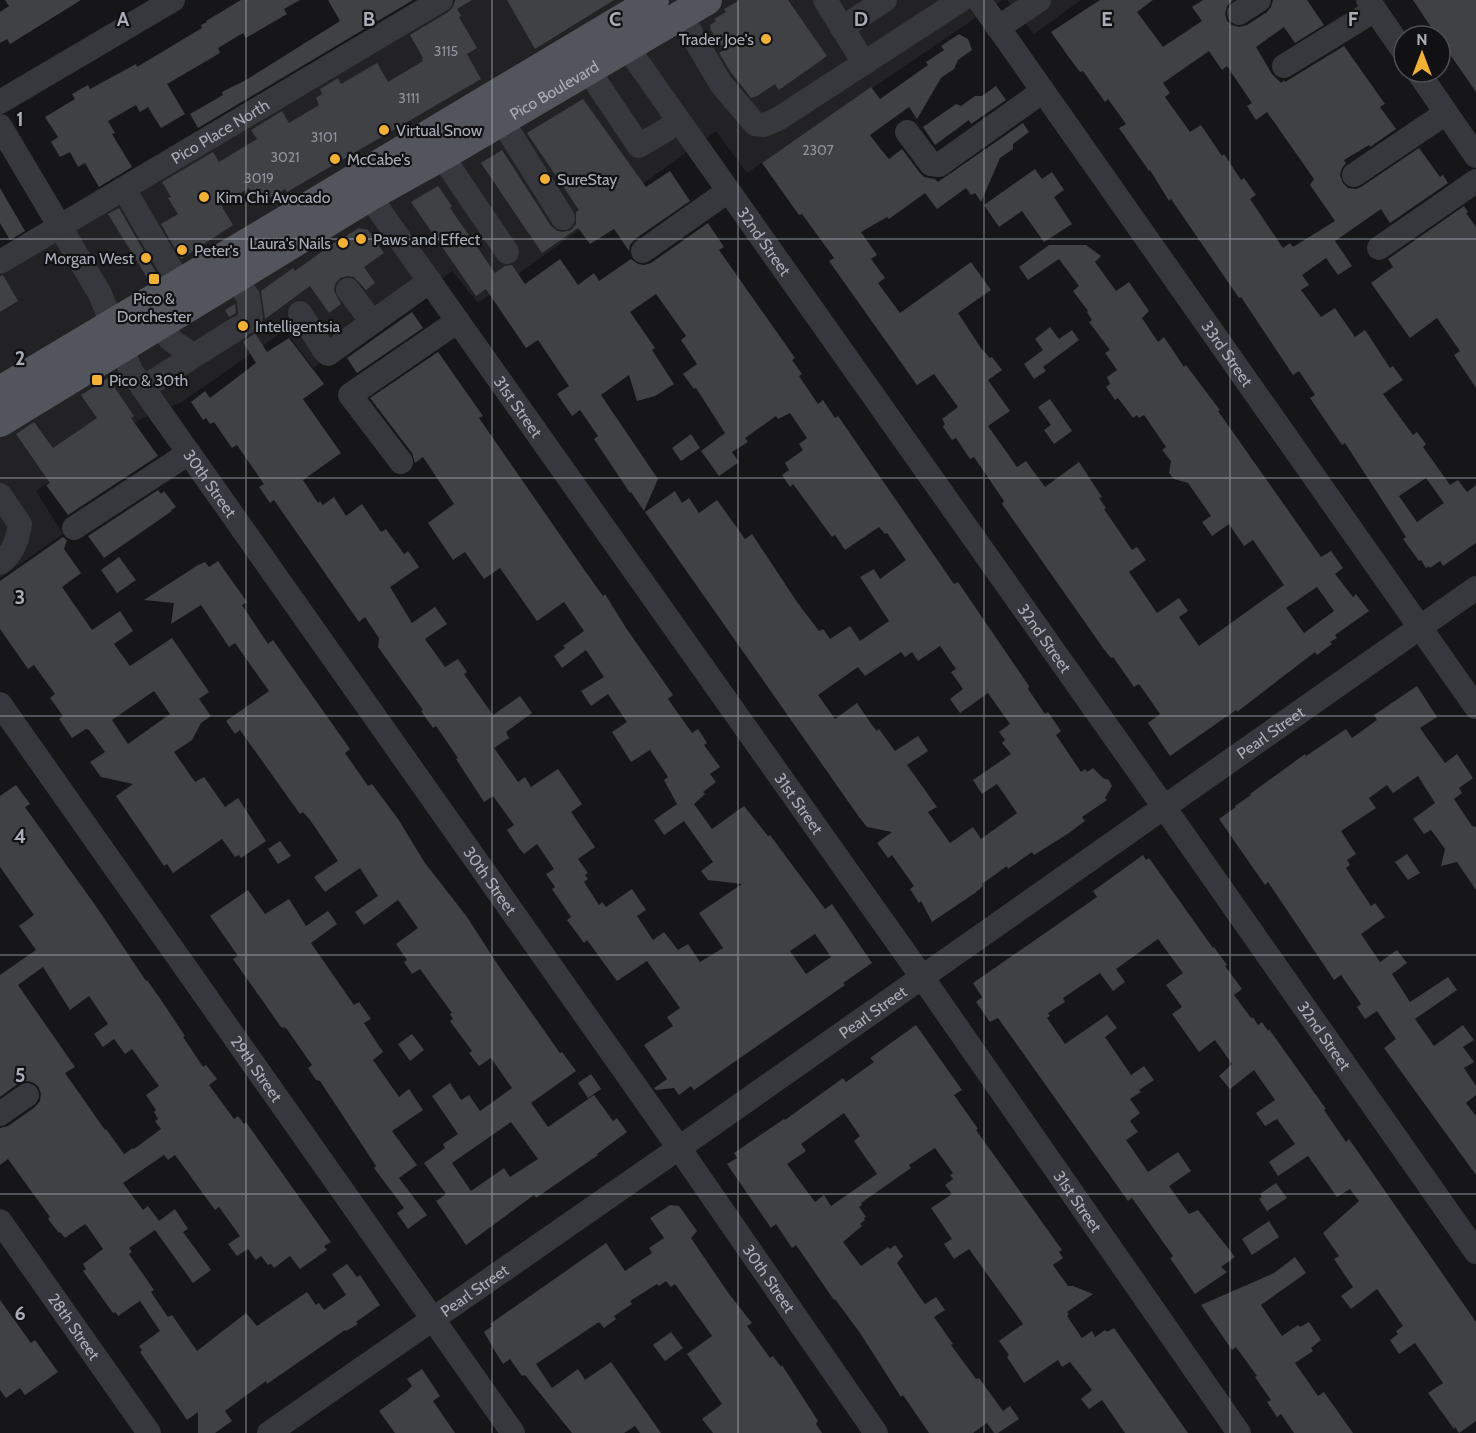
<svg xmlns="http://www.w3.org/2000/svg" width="1476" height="1433" viewBox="0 0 1476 1433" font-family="Cabin,sans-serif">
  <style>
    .built { fill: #222225 }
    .building { fill: #404145; fill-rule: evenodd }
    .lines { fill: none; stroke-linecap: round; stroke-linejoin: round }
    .minor { stroke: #37383d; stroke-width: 24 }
    .major { stroke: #53555c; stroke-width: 30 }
    .grid { fill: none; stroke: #a8adb8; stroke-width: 1.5; stroke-opacity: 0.55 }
    .poi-dot { fill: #f2b134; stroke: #111113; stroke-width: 2 }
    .labels { text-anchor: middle; stroke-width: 4.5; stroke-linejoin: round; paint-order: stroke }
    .number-label { font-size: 14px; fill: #8e929b }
    .poi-label { font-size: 16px; fill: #a8adb8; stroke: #111113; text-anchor: start }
    .street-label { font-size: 16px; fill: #a8adb8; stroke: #111113 }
    .grid-label { font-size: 20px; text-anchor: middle; font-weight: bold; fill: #a8adb8; stroke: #111113; stroke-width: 4.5; stroke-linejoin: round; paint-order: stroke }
  </style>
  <rect width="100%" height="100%" fill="#161618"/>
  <path class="built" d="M458 0H1002L747 173 716 131 478 303 452 271 412 303 313 368 285 330 182 402 139 420 36 491 63 534 0 578V275Z
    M1007 0H1081L1034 34Z"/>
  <path class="building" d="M5 0H81L10 44 7 39 0 43V12L9 6Z
    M241 0H300L284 9 287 14 246 38 243 33 218 48 220 53 167 84 185 114 161 128 148 107 140 112 136 105 108 121 115 133 112 134 132 167 99 187 85 163 78 167 70 152 60 157 51 142 58 137 45 117 75 99 72 94 88 85 90 89 136 64 137 67 202 28 201 25 207 22 206 21Z
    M328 0H413L198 128 190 114 223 95 222 92 246 80 340 21Z
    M455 0H472L457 9 461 16 459 17 477 48 467 54 481 79 287 192 285 189 261 203 255 192 252 194 249 188 221 205 233 225 181 259 161 224 178 214 168 198 171 197 162 182 213 152 219 162 257 139 251 130 282 111 289 123 319 105 316 98 322 94 320 89 338 78 341 84 377 63 388 82 423 61 422 59 423 58 410 35 448 12 453 7Z
    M507 0H614L535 49Z
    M740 0H788L827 56 779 90 775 84 757 96 751 98 730 71 719 53 724 50 710 29 711 28 710 25 716 21 714 19 726 12 724 9Z
    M1100 0H1153L1137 12 1163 47 1202 21 1192 7 1203 0H1233L1227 6 1225 14 1227 21 1232 25 1239 27 1247 25 1267 12 1271 7 1273 0H1307L1324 25 1295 43 1284 27 1256 47 1272 74 1281 83 1284 80 1285 82 1344 46 1385 104 1380 107 1396 129 1370 147 1369 145 1344 160 1346 163 1342 168 1340 175 1343 183 1348 188 1356 189 1361 187 1419 148 1440 177 1443 175 1448 183 1390 223 1381 209 1335 241 1352 266 1338 275 1326 258 1302 275 1309 285 1301 290 1321 317 1335 308 1355 337 1365 330 1390 368 1393 366 1403 380 1383 394 1413 435 1417 432 1426 444 1423 447 1450 485 1458 480 1467 492 1476 485V543L1443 566 1440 561 1430 568 1429 566 1426 568 1421 560 1419 561 1403 539 1406 537 1345 443 1342 445 1310 398 1315 395 1299 371 1293 375 1241 297 1239 298 1171 199 1169 201 1150 170 1149 171 1119 128 1126 124 1108 99 1105 102 1083 71 1080 72 1068 56 1051 32ZM1209 51 1222 70 1227 66 1252 103 1247 106 1256 120 1267 112 1314 179 1310 185 1335 221 1293 247 1290 243 1283 248 1250 199 1256 195 1244 178 1241 180 1224 154 1222 156 1201 125 1190 132 1165 97 1170 93 1163 83ZM1426 478 1444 503 1417 522 1399 496Z
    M1413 0H1476V92L1440 40V36H1437Z
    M959 34 968 39 972 50 958 60 954 69 941 78 917 119 909 107 870 135 879 147 889 159 902 149 920 173 924 177 935 179 938 182 1023 123 1029 132 1013 144V149L1000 158 981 202 975 193 971 195 966 188 937 209 925 193 889 219 887 217 861 232 877 255 871 259 885 278 878 283 900 313 971 262 991 290 958 313 981 348 990 358 992 357 1002 370 988 380 1010 411 988 426 1017 467 1026 461 1045 487 1079 462 1102 497 1099 498 1106 508 1104 509 1132 550 1137 547 1146 560 1129 572 1157 613 1179 598 1188 611 1179 617 1199 646 1284 585 1253 540 1244 546 1229 524 1212 536 1202 522 1211 516 1188 483 1174 479 1169 473 1171 461 1162 450 1166 447 1144 415 1139 418 1137 415 1133 418 1118 398 1115 400 1106 387 1110 384 1107 377 1117 370 1105 353 1110 350 1089 322 1092 320 1087 312 1088 311 1073 291 1079 286 1059 259 1028 280 1019 267 1049 245H1086L1101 256 1095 262 1116 291 1129 282 1149 311 1142 318 1158 342 1164 337 1184 367 1186 365 1210 397 1220 410 1218 411 1321 557 1331 551 1343 568 1335 574 1353 597 1356 594 1369 611 1335 635 1337 638 1330 642 1332 644 1317 655 1315 652 1237 712 1236 710 1170 756 1148 723 1160 714 1139 684 1134 687 1113 657 1111 658 1103 648 1002 504 1004 501 974 457 970 459 956 438 952 440 943 427 945 424 942 419 958 407 934 374 917 385 829 261 834 258 802 214 799 215 762 163 871 87 880 99 928 65 926 62 944 50 941 46ZM1317 587 1334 611 1304 633 1286 608Z
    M996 86 1006 100 971 124 969 120 935 145 923 127 956 104 961 106 975 96H982Z
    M583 99 646 187 670 171 690 201 635 239 630 245 629 251 614 229 590 244 578 228 542 253 481 163 502 150 551 226 557 231 563 232 571 230 576 224V212L579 210 527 133Z
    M1035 169 1042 179 1052 172 1064 190 1054 197 1072 224 1044 242 1022 211 999 227 984 205Z
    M438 186 452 206 450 208 495 273 505 266 512 265 525 284 560 259 578 285 594 273 599 281 631 259 638 264 644 265 651 263 708 223 724 247 719 250 795 358 792 360 802 374 799 376 818 404 823 400 835 418 838 416 954 584 958 582 1029 686 1028 689 1045 714 1048 712 1061 731 1056 735 1081 772 1085 769 1087 772 1093 768 1103 778 1109 780 1112 786 1105 798 1107 800 1082 817 1085 821 1069 833 1034 855 1032 852 1008 869 1007 866 982 884 983 886 975 893 932 922 921 901 919 903 910 889 914 886 892 855 888 858 877 843 892 832 867 827 859 817 645 512 675 491 682 503 689 498 699 513 717 500 745 539 752 534 797 602 819 631 823 629 830 639 850 626 860 641 889 621 860 577 874 569 880 579 906 560 887 533 885 534 879 527 845 550 835 535 832 537 793 484 790 487 782 475 789 470 785 463 803 450 799 444 807 438 790 413 778 419 776 416 745 438 748 442 732 452 739 462 719 476 701 451 725 433 696 388 694 389 683 374 697 364 681 340 686 336 656 294 630 312 655 348 652 350 674 384 655 396 637 401 629 375 601 395 658 479 644 511 631 492 630 493 594 439 598 436 580 410 572 416 557 394 569 386 538 340 526 348 486 289 476 296 411 202ZM940 646 956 669 951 672 963 689 950 699 960 713 988 693 1010 724 999 732 1005 740 1002 743 1011 754 973 780 982 794 997 784 1017 813 981 839 973 827 950 843 928 812 937 807 907 765 928 751 918 736 895 751 879 729 877 731 872 725 857 703 835 719 818 695 858 667 865 676 901 652 905 657 912 652 918 661Z
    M0 188 25 231 10 240 0 223Z
    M1464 206 1468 212 1466 213 1476 227V388L1454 355 1460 351 1437 318 1410 338 1371 283 1393 267 1388 259Z
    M119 208 157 274 148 279 108 214Z
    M359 228 368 230 384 253 364 267 375 283 366 290 354 277 347 276 340 278 335 284 334 291 341 304 329 313 310 286 265 319 261 291 293 268 295 271 328 247Z
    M3 275 18 301 0 312V276Z
    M235 304 236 313 229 317 225 310Z
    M412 312 423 328 357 373 347 358Z
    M1050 327 1059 339 1072 330 1079 340 1043 367 1046 371 1034 379 1024 364 1043 350 1035 339Z
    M255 333 267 352 289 338 324 384 303 399 341 453 303 480 318 503 320 501 323 505 334 497 346 516 362 504 381 532 386 529 404 554 408 551 419 567 390 587 412 623 435 607 447 624 425 639 445 667 458 659 467 672 464 674 493 715 520 696 532 713 506 732 509 738 494 748 518 782 525 777 531 787 558 769 582 804 571 812 595 847 578 859 588 873 585 875 588 879 584 882 599 905 602 902 606 907 632 889 646 910 637 916 653 940 664 932 678 950 688 944 700 962 723 948 699 913 742 884 708 880 701 871 713 862 684 821 664 835 654 820 677 804 664 780 668 777 650 750 631 762 612 732 627 722 608 694 591 706 581 691 604 677 586 650 562 668 554 656 565 648 563 646 584 631 564 602 537 621 500 568 484 579 465 552 453 560 428 523 454 504 423 457 415 463 412 453 370 398 438 352 483 416 479 418 583 568 603 596 605 594 626 628 673 695 668 699 692 733 698 729 707 743 704 745 720 767 710 774 716 782 703 792 705 794 694 804 712 829 744 806 768 836 770 835 825 909 832 904 872 963 843 983 845 985 694 1090 691 1086 679 1095 674 1088 656 1090 654 1088 667 1079 644 1045 673 1026 667 1017 680 1008 647 961 617 981 587 940 584 943 567 920 571 917 552 889 555 887 546 874 554 869 537 844 524 854 519 848 507 830 514 825 493 796 484 802 456 759 458 758 436 726 433 728 421 711 423 710 378 647 379 638 365 617 359 622 274 500 270 503 259 487 264 484 237 445 232 448 214 422 210 424 206 418 203 420 191 402 205 391 210 398 256 363 243 342ZM815 934 831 957 806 974 790 951Z
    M108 378 134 416 131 418 158 456 68 515 46 485 50 483 16 434 34 422 53 448 97 418 81 395Z
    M1050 399 1072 431 1054 444 1044 430 1051 425 1038 407Z
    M691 434 700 448 681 461 672 448Z
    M158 490 161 494 164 491 176 507 171 510 172 511 104 558 88 536Z
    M63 537 67 540 64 549 81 573 62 587 92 630 120 611 133 631 114 644 130 666 172 638 209 692 199 699 211 716 201 723 192 740 174 752 195 782 204 777 225 807 238 798 266 841 241 858 239 855 235 857 222 839 173 873 167 864 164 866 116 796 133 784 101 777 90 762 105 752 89 730 86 729 72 738 59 719 63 716 50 698 55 694 34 665 28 669 0 629V581ZM154 691 170 714 128 744 112 720Z
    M119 557 136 580 117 593 101 570Z
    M218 561 247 602 242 605 268 644 273 640 350 749 345 753 368 786 372 784 398 819 425 863 467 917 500 968 560 1053 562 1052 576 1071 531 1103 548 1127 594 1095 613 1121 617 1118 627 1132 597 1154 598 1155 536 1198 534 1195 466 1245 436 1201 446 1194 424 1163 445 1148 443 1144 458 1134 432 1096 450 1083 461 1100 469 1095 480 1111 512 1088 491 1058 479 1066 469 1053 472 1051 450 1021 453 1019 450 1014 452 1013 420 969 412 974 404 962 407 960 396 944 418 928 398 900 364 925 355 912 378 896 360 868 325 892 314 877 338 861 310 820 303 812 300 814 240 730 235 734 226 721 269 691 235 643 229 647 201 605 171 624 174 603 144 600 198 565 205 562 209 567ZM511 1122 538 1159 510 1177 504 1168 471 1191 452 1163Z
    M1417 686 1437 717 1420 728 1445 763 1457 754 1473 778 1459 788 1462 793 1454 799 1472 826 1476 827V890L1457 862 1441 866 1445 849 1431 830 1424 834 1413 819 1435 803 1418 776 1393 793 1387 785 1369 798 1376 808 1341 831 1356 854 1347 860 1350 865 1346 868 1371 906 1375 903 1385 917 1361 934 1380 962 1397 950 1407 963 1392 974 1410 1002 1448 977 1457 990 1415 1019 1434 1046 1463 1025 1474 1040 1463 1047 1474 1062 1464 1068 1476 1086V1095L1466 1103 1476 1116V1175L1384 1048 1396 1039 1377 1011 1365 1019 1357 1007 1361 1004 1341 975 1334 980 1268 882 1265 885 1219 819 1236 807 1235 806 1251 795 1250 794 1305 754 1306 756 1346 729 1352 738 1377 720 1374 715Z
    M16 785 30 804 25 807 100 912 146 981 147 980 161 1000 185 1036 183 1037 203 1067 206 1065 217 1079 209 1085 234 1119 238 1116 244 1124 246 1122 248 1125 331 1242 324 1246 327 1250 300 1269 290 1256 274 1268 271 1264 268 1265 261 1256 256 1260 248 1249 237 1256 228 1244 240 1236 219 1207 215 1210 175 1155 168 1160 164 1155 123 1183 143 1210 148 1206 159 1221 175 1209 188 1229 183 1232 211 1270 193 1283 155 1230 129 1248 132 1252 129 1254 154 1290 151 1292 168 1317 172 1315 197 1351 246 1313 257 1326 307 1292 316 1305 319 1303 324 1310 346 1295 332 1274 347 1264 357 1277 360 1275 380 1305 356 1322 358 1324 346 1331 345 1330 267 1384 266 1381 225 1411 232 1421 215 1433H198V1412L187 1420 140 1352 142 1350 139 1346 160 1331 140 1301 118 1316 115 1312 113 1313 83 1271 86 1269 83 1264 103 1249 87 1226 85 1224 65 1238 60 1232 59 1233 48 1219 50 1217 8 1159 0 1165V1128L8 1126 35 1107 40 1101 41 1094 38 1086 32 1082 26 1081 19 1083 0 1097V975L36 950 19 926 34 915 0 867V796ZM43 967 70 1010 89 996 108 1024 94 1034 103 1047 114 1039 125 1054 132 1049 159 1086 146 1095 156 1110 154 1112 158 1119 155 1121 161 1129 134 1149 133 1148 124 1154 106 1129 105 1130 65 1073 75 1067 18 985Z
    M280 841 291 856 278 864 268 849Z
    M1407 854 1420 873 1408 880 1395 862Z
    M1143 855 1146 860 1149 858 1213 948 1214 947 1227 965 1225 966 1242 989 1234 995 1251 1018 1253 1017 1258 1025 1262 1022 1268 1031 1269 1029 1326 1109 1324 1110 1346 1142 1349 1139 1476 1322V1421L1459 1433 1455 1427 1454 1429 1428 1393 1443 1383 1415 1343 1399 1354 1390 1340 1398 1334 1396 1331 1403 1326 1377 1289 1351 1309 1341 1296 1353 1287 1334 1259 1339 1256 1323 1233 1359 1201 1350 1189 1337 1197 1308 1156 1278 1176 1269 1162 1295 1144 1277 1119 1265 1126 1256 1113 1275 1100 1254 1070 1230 1089 1219 1076 1232 1064 1215 1040 1199 1052 1172 1014 1182 1007 1166 985 1183 973 1158 939 1116 969 1125 982 1113 991 1100 973 1063 998 1065 1002 1048 1013 1050 1016 1047 1018 1065 1044 1107 1015 1117 1028 1105 1037 1131 1075 1144 1066 1154 1080 1139 1090 1141 1092 1130 1099 1140 1113 1130 1121 1138 1132 1126 1140 1148 1172 1178 1152 1191 1171 1169 1186 1189 1214 1198 1210 1235 1257 1221 1267 1227 1272 1195 1294 1170 1258 1173 1256 1132 1198 1128 1201 998 1018 990 1022 976 1002 982 997 973 983 1097 897 1093 891Z
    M248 890 265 914 289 899 306 926 328 911 337 924 311 943 354 1005 359 1002 371 1019 364 1023 383 1052 373 1060 399 1097 409 1089 423 1110 392 1131 417 1165 399 1178 427 1215 408 1229 397 1213 404 1208 374 1168 376 1166 320 1081 316 1080 308 1068 312 1065 286 1028 281 1027 233 959 238 956 210 916Z
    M916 1025 962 1090 954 1095 978 1129 976 1130 1062 1250 1059 1252 1063 1258 1053 1265 1068 1286H1073L1093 1294 1067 1312 1069 1314 1067 1316 1082 1338 1092 1331 1095 1337 1105 1330 1107 1332 1114 1328 1188 1433H1125L1102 1400 1089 1409 1081 1399 1092 1390 1070 1362 1062 1367 1058 1360 1024 1383 1007 1357 1009 1355 999 1341 1023 1324 969 1249 954 1259 944 1244 952 1239 931 1208 952 1194 945 1185 953 1179 950 1175 953 1173 935 1148 909 1165 911 1168 861 1203 862 1205 859 1207 866 1217 864 1218 865 1220 860 1224 862 1226 843 1242 861 1266 888 1247 890 1249 895 1245 903 1256 897 1263 917 1293 925 1304 936 1297 945 1310 934 1317 953 1344 951 1345 976 1379 979 1378 1003 1411 1010 1406 1019 1419 998 1433H994L987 1423 973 1433H929L903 1395 901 1397 860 1333 835 1299 834 1300 796 1245 792 1248 776 1224 771 1228 727 1164 737 1158 734 1153 784 1119 785 1120 843 1078 846 1082 874 1062 870 1058ZM844 1113 860 1136 854 1141 877 1174 831 1206 824 1195 815 1202 787 1164 806 1151 801 1144Z
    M412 1034 424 1050 410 1061 398 1044Z
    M591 1074 601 1089 588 1098 578 1083Z
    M1276 1183 1287 1198 1267 1211 1259 1199 1262 1197 1260 1194Z
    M670 1205 679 1206 697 1231 691 1238 729 1294 752 1323 747 1326 770 1358 773 1356 781 1367 782 1365 818 1421 816 1424 822 1433H713L702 1419 722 1404 687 1354 712 1336 675 1284 671 1287 666 1281 659 1286 657 1284 630 1301 632 1304 614 1316 616 1319 604 1328 599 1322 536 1364 552 1388 578 1369 585 1380 611 1362 661 1433H640L635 1426 624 1433H572L525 1375 522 1376 510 1359 503 1364 496 1353 484 1332 492 1326 490 1324 606 1243 625 1271 652 1253 649 1248 664 1238 650 1218Z
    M1269 1221 1279 1237 1252 1255 1242 1239Z
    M1295 1257 1306 1273 1261 1305 1282 1336 1298 1325 1300 1327 1309 1322 1321 1340 1311 1348 1313 1351 1295 1363 1318 1396 1324 1392 1353 1433H1294L1281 1414 1277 1417 1267 1402 1271 1400 1255 1377 1257 1376 1236 1347 1232 1350 1201 1305 1274 1273Z
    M0 1300 31 1343 35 1340 58 1372 25 1395 20 1388 6 1398 0 1390Z
    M671 1332 683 1348 665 1361 653 1345Z
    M422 1369 440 1396 433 1401 455 1433H395L379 1411 407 1391 412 1386 407 1379Z"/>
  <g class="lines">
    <g class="minor">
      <path d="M825 0 864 63"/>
      <path id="s1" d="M979 0 1476 707"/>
      <path d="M1368 0 1404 52"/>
      <path d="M1239 13 1259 0"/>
      <path d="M681 16 721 84 755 124 764 125 778 119 961 0"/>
      <path d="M842 28 885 0"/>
      <path d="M998 28 1039 0"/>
      <path id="s2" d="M617 33 1164 807 1476 1252"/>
      <path d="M1284 66 1375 10"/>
      <path d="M588 70 639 146 679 122"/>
      <path d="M1418 72 1476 156"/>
      <path d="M0 102 173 0"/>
      <path d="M502 121 563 218"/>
      <path id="s3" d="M0 126 100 294 131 371 679 1148 876 1433"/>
      <path d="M907 132 931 164 939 165 1043 91"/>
      <path d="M442 156 507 252"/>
      <path d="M1354 175 1446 113"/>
      <path id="s4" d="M360 183 922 977 1239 1433"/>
      <path d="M124 189 179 283"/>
      <path d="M1379 248 1476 181"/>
      <path d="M643 251 728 191"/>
      <path id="s5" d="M0 262 441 0"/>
      <path d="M236 278 248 297 251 317 247 322"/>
      <path d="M348 290 370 319 374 321"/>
      <path d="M300 313 324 350 328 354 430 281"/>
      <path d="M159 325C169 341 179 346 194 355"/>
      <path d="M143 388 238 328"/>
      <path d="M401 462 350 395 458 321"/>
      <path d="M0 495 20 524C18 539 13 554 0 563"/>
      <path d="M74 528 189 453"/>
      <path id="s6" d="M0 704 513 1433"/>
      <path d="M0 1114 27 1095"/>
      <path id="s7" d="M0 1221 149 1433"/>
      <path id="s8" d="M269 1433 679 1148 1476 588"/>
    </g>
    <g class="major">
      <path d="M0 391 654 0"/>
      <path id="s9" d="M0 422 370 196 442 156 707 0"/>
    </g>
  </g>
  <path class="grid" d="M246 0V1433M492 0V1433M738 0V1433M984 0V1433M1230 0V1433M0 239H1476M0 478H1476M0 716H1476M0 955H1476M0 1194H1476"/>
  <g class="poi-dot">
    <circle cx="766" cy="39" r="6"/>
    <circle cx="384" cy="130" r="6"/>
    <circle cx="335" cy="159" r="6"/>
    <circle cx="545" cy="179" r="6"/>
    <circle cx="204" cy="197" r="6"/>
    <circle cx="361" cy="239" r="6"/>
    <circle cx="343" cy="243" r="6"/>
    <circle cx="182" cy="250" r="6"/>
    <circle cx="146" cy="258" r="6"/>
    <rect x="148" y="273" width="12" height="12" rx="3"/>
    <circle cx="243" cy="326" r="6"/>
    <rect x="91" y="374" width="12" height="12" rx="3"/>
  </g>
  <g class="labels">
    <g class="number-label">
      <text x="446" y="56">3115</text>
      <text x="409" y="103">3111</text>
      <text x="324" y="142">3101</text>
      <text x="818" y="155">2307</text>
      <text x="285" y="162">3021</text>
      <text x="259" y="183">3019</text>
    </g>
    <g class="poi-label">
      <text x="754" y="45" text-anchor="end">Trader Joe's</text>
      <text x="396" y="136">Virtual Snow</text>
      <text x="347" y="165">McCabe's</text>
      <text x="557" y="185">SureStay</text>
      <text x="216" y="203">Kim Chi Avocado</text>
      <text x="373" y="245">Paws and Effect</text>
      <text x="331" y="249" text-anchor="end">Laura's Nails</text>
      <text x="194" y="256">Peter's</text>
      <text x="134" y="264" text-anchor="end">Morgan West</text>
      <text x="154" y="304" text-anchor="middle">Pico &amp;<tspan x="154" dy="18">Dorchester</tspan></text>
      <text x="255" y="332">Intelligentsia</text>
      <text x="109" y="386">Pico &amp; 30th</text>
    </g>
    <g class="street-label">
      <text dy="6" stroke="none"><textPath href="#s9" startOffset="646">Pico Boulevard</textPath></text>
      <text dy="6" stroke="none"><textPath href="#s5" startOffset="256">Pico Place North</textPath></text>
      <text dy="6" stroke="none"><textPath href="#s2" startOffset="255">32nd Street</textPath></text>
      <text dy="6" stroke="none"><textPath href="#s1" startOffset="432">33rd Street</textPath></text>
      <text dy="6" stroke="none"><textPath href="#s4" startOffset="274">31st Street</textPath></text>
      <text dy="6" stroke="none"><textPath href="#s3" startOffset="416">30th Street</textPath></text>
      <text dy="6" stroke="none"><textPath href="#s2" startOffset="741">32nd Street</textPath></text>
      <text dy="6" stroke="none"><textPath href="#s8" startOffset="1222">Pearl Street</textPath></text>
      <text dy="6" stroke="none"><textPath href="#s4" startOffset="760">31st Street</textPath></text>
      <text dy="6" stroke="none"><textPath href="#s3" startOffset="902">30th Street</textPath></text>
      <text dy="6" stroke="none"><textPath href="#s8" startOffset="736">Pearl Street</textPath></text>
      <text dy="6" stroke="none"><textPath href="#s2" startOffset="1227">32nd Street</textPath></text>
      <text dy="6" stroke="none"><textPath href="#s6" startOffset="446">29th Street</textPath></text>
      <text dy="6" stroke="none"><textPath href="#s4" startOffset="1246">31st Street</textPath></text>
      <text dy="6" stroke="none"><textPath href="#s3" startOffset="1388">30th Street</textPath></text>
      <text dy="6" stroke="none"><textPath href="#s8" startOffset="250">Pearl Street</textPath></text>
      <text dy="6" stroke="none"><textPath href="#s7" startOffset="129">28th Street</textPath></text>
    </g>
  </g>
  <g class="grid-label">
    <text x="123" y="26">A</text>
    <text x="369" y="26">B</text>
    <text x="615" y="26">C</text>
    <text x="861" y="26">D</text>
    <text x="1107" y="26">E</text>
    <text x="1353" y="26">F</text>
    <text x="20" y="126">1</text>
    <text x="20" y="365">2</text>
    <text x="20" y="604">3</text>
    <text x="20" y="843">4</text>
    <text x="20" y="1082">5</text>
    <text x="20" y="1320">6</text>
  </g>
  <g transform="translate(1422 54)"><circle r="28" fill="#111113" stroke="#4d4f55" stroke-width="1.5"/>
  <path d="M0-4.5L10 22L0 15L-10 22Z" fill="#f2b134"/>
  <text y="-9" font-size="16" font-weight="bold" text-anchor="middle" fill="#a8adb8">N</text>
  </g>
</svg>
